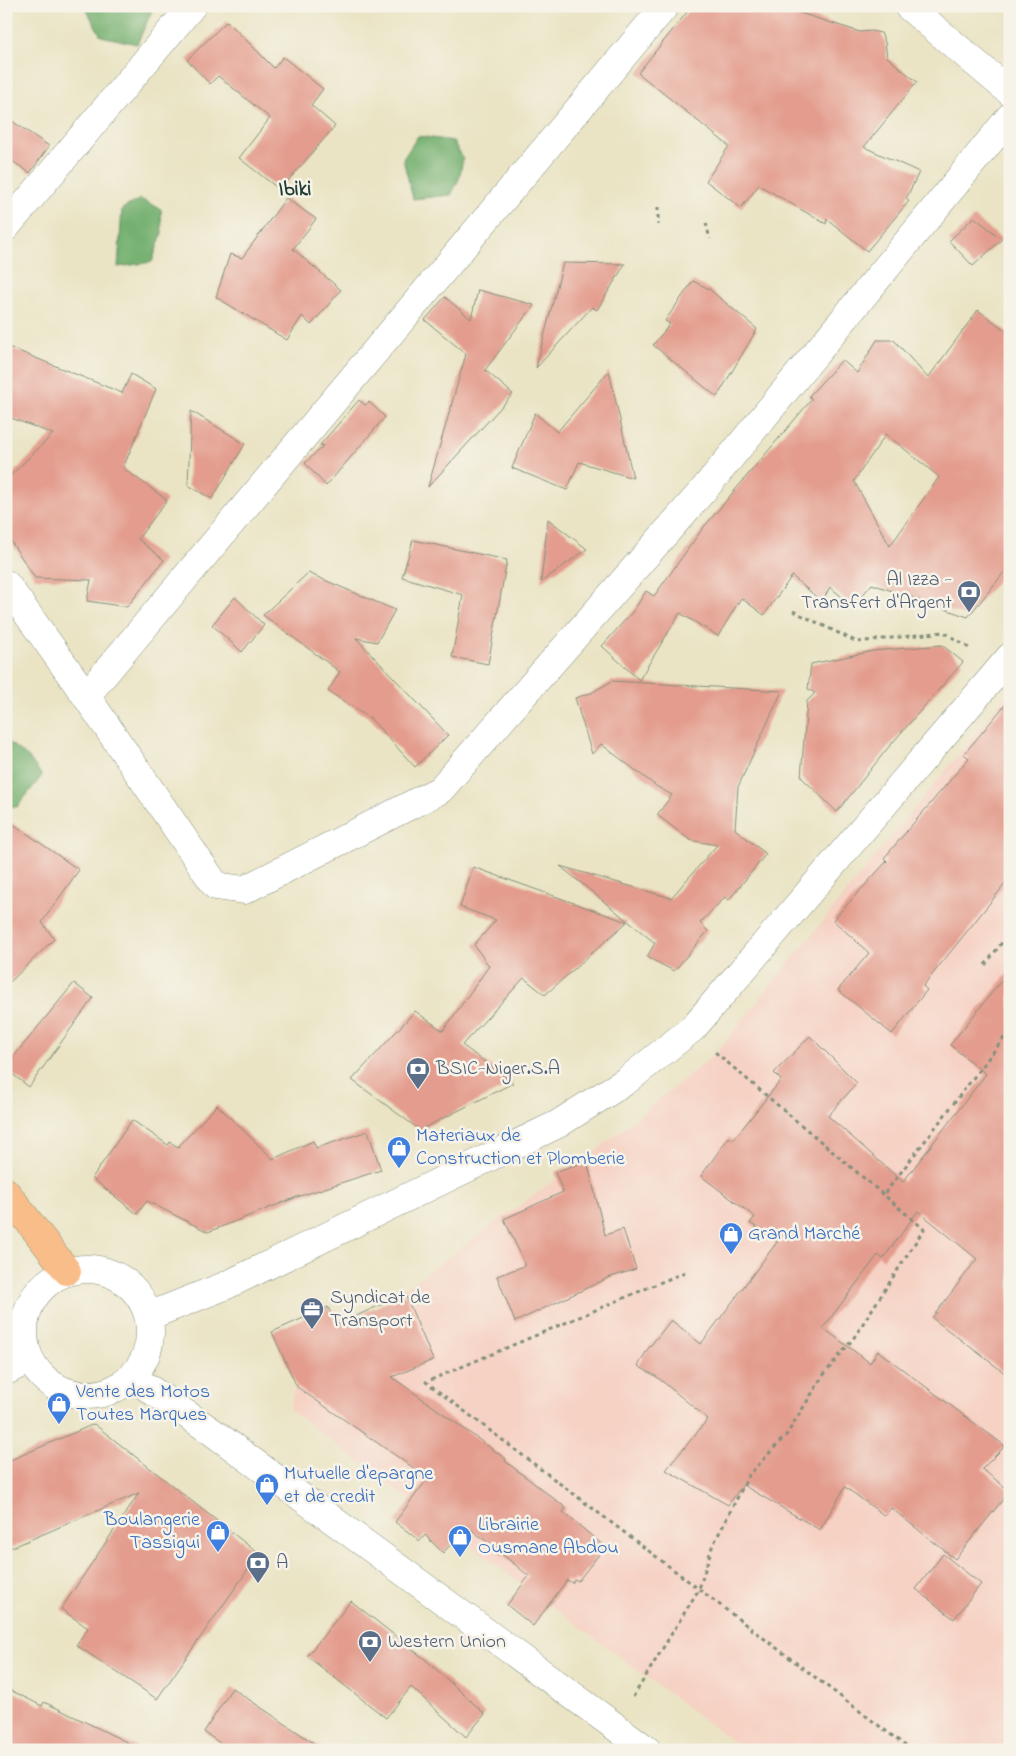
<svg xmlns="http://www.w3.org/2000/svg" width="1016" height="1756" viewBox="0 0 1016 1756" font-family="'Indie Flower',sans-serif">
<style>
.built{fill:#f6d2c4}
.forest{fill:#74b070;stroke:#4a7652}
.building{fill:#e39c8d;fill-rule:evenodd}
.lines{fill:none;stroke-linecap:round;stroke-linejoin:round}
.minor-casing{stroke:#84907c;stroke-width:29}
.major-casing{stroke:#84907c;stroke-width:29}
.path{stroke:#84907c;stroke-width:3;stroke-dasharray:4 4;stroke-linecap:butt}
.minor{stroke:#fff;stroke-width:28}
.major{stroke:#f8bd89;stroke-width:28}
.labels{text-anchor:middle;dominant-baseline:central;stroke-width:5;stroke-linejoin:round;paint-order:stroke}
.service-label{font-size:20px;fill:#4e5e75;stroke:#f7f3e8;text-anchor:start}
.shop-label{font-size:20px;fill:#366cbe;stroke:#f7f3e8;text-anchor:start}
.neighbourhood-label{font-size:21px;font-weight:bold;fill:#1f3d34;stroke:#f7f3e8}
</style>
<rect width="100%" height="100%" fill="#f7f3e8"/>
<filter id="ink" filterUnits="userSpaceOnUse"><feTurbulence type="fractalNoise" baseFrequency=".02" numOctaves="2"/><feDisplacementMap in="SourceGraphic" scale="10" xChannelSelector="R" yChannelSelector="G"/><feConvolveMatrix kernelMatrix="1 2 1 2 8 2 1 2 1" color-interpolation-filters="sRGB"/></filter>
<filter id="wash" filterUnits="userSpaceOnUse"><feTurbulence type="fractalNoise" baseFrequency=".0096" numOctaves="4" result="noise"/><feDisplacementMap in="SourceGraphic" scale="20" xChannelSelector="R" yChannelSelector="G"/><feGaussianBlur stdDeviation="1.12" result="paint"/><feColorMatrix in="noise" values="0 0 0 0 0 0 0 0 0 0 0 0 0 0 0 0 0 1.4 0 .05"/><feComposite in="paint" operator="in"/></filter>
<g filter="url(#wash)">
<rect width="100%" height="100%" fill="#eae4c5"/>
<path class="built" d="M 1010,691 L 1010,1750 L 744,1750 L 289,1409 L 300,1365 L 603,1145 L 716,1053 Z"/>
<path class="forest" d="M 154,6 L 137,44 L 101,36 L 85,7 Z
M 418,136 L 453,141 L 463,159 L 459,179 L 451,195 L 413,199 L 403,159 Z
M 140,199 L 161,209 L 162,233 L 152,262 L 118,267 L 122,209 Z
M 6,740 L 30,759 L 42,776 L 17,807 L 6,806 Z"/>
<g id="blocks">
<path class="building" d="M 692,6 L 778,6 L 860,32 L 871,31 L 881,33 L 885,42 L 887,57 L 917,82 L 864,147 L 919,172 L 906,199 L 909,201 L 867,251 L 827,219 L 826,224 L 759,185 L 741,208 L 706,181 L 729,146 L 638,73 Z
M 227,21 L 274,68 L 283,57 L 323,89 L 311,105 L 335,126 L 280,190 L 239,158 L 270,118 L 218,76 L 210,84 L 187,60 Z
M 6,117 L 49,146 L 30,173 L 6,157 Z
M 286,198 L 316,219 L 293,249 L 341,290 L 311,325 L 302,316 L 287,340 L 216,297 L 230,254 L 242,258 Z
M 974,217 L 1002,239 L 973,266 L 949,241 Z
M 563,263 L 625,264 L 597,310 L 592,307 L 536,368 Z
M 693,281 L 709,289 L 757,329 L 717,397 L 653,345 L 670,324 L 665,321 Z
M 478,290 L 534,305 L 485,370 L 513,394 L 428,487 L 466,354 L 425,320 L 445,297 L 471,319 Z
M 978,310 L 1010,334 L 1010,565 L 968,617 L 872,584 L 853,606 L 830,587 L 822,602 L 792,576 L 764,615 L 741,598 L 718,636 L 680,613 L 639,680 L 602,646 L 634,610 L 646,591 L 654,596 L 703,528 L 812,399 L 809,396 L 842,360 L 857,373 L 877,340 L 894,340 L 928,378 ZM 886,434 L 939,477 L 890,546 L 854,481 Z
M 6,346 L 122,393 L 131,374 L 156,389 L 123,468 L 167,500 L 138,539 L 164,560 L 127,607 L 87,601 L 91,580 L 35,578 L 6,534 L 6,480 L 53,434 L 6,416 Z
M 609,371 L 633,478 L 579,462 L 567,490 L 512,468 L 535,413 L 557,432 Z
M 359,400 L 365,405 L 369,402 L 385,417 L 326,486 L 305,463 L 323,446 L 320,445 Z
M 191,411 L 245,444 L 212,499 L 188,485 Z
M 548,519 L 587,549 L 541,582 Z
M 413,540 L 507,560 L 488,664 L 452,657 L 463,595 L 402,577 Z
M 308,573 L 395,610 L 377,642 L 356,638 L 448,735 L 415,767 L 371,719 L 328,691 L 340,672 L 263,615 Z
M 235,597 L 264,625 L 242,652 L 212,625 Z
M 942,645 L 963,662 L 887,749 L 837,812 L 801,777 L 807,701 L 815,693 L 808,689 L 811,664 L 873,651 Z
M 612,681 L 782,691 L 738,787 L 735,829 L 766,854 L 729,900 L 725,897 L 700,923 L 708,931 L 674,971 L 647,957 L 655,943 L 560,866 L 671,898 L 717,845 L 690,840 L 657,815 L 672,795 L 656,786 L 601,744 L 592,754 L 575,698 L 591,693 Z
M 1010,699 L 1010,878 L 923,986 L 927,990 L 892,1034 L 838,990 L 869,953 L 833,920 L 887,861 L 884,858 L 969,758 L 964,754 Z
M 6,819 L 79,870 L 42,922 L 54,939 L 6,986 Z
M 473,867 L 627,922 L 545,995 L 524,978 L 462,1045 L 513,1083 L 420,1130 L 352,1080 L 415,1011 L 443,1031 L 489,966 L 474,945 L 496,920 L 460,907 Z
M 1010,970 L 1010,1377 L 932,1318 L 977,1259 L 918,1211 L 883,1259 L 878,1255 L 823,1328 L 870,1363 L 878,1351 L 1005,1446 L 982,1469 L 1010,1491 L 955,1559 L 891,1508 L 885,1516 L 845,1487 L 820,1530 L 743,1485 L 728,1505 L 666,1470 L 708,1419 L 657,1377 L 638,1366 L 647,1350 L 671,1320 L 701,1344 L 777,1242 L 750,1223 L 755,1217 L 701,1176 L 729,1137 L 733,1140 L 781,1080 L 774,1073 L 810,1036 L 857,1083 L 828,1116 L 903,1182 L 986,1074 L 950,1045 Z
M 74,983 L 93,998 L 29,1087 L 6,1069 L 6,1066 Z
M 217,1105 L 273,1159 L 313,1141 L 316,1148 L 368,1131 L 381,1170 L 297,1197 L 208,1232 L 147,1201 L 137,1214 L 92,1178 L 132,1120 L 168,1145 L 170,1142 L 178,1147 Z
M 587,1161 L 605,1235 L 623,1229 L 636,1269 L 608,1278 L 515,1322 L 497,1276 L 524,1266 L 524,1262 L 504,1219 L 563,1192 L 555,1172 Z
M 405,1294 L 433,1360 L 392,1377 L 506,1459 L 505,1461 L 566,1508 L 563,1512 L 605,1547 L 578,1581 L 575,1579 L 572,1583 L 567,1580 L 533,1626 L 507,1605 L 529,1576 L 467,1526 L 443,1553 L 425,1535 L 420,1541 L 395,1522 L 428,1478 L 297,1387 L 272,1332 L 328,1307 L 336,1325 Z
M 94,1424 L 259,1554 L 157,1699 L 76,1645 L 88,1628 L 61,1609 L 139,1493 L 6,1550 L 6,1462 Z
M 943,1554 L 981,1584 L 954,1619 L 916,1589 Z
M 351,1601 L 426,1660 L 485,1714 L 466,1737 L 411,1687 L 386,1718 L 307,1656 Z
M 6,1688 L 42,1706 L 44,1702 L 143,1750 L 6,1750 Z
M 232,1688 L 324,1750 L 230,1750 L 204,1732 Z"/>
</g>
</g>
<g filter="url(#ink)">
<use href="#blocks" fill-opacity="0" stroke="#84907c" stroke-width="1"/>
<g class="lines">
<g class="minor-casing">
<path id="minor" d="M 908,6 L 1010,92
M 6,227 L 192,6
M 6,584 L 86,696 L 216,886 L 244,890 L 440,790 L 706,487 L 1010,117
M 86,696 L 665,6
M24 1332a63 63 0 1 1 126 0a63 63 0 1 1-126 0Z
M 149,1316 L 227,1285 L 558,1124 L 626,1081 L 693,1028 L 1010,657
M 6,1371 L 30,1359
M 132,1377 L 211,1431 L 647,1750"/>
</g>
<g class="major-casing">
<path id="major" d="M 6,1192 L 67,1271"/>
</g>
<path class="path" d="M 658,207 L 658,225
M 706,223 L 710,239
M 793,611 L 857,642 L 944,632 L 972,650
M 985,965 L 1010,932
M 885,1193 L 1010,1030
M 685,1272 L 426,1382 L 911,1750
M 633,1697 L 699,1589 L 712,1547 L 749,1475 L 787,1434 L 822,1377 L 853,1339 L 924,1229 L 715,1052"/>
<use href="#minor" class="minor"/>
<use href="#major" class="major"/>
</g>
</g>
<defs>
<g id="bank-pin" transform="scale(1.25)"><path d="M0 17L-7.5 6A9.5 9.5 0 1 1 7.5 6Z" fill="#5c6f8a" stroke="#f7f3e8"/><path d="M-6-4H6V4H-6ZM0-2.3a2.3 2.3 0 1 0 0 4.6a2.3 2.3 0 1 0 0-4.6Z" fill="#fff"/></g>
<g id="shop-pin" transform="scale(1.25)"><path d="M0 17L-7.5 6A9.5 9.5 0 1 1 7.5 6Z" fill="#3f7fe0" stroke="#f7f3e8"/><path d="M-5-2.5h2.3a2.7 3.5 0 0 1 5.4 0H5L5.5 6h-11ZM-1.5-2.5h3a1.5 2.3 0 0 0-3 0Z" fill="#fff"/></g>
<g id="office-pin" transform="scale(1.25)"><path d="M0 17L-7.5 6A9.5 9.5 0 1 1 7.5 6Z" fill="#5c6f8a" stroke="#f7f3e8"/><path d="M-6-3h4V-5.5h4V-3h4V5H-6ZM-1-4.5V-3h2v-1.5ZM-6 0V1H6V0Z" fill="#fff"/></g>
</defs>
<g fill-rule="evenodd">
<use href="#bank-pin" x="969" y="592"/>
<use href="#bank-pin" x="418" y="1069"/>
<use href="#shop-pin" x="399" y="1148"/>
<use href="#shop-pin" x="731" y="1234"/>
<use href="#office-pin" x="312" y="1309"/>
<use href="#shop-pin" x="59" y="1404"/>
<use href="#shop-pin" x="267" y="1485"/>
<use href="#shop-pin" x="218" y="1532"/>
<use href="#shop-pin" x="460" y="1537"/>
<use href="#bank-pin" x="258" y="1563"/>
<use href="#bank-pin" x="370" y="1642"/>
</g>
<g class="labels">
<g class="service-label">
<text x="952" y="580" text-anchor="end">Al Izza -<tspan x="952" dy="23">Transfert d'Argent</tspan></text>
<text x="436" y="1069">BSIC-Niger.S.A</text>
<text x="330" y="1298">Syndicat de<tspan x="330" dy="23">Transport</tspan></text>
<text x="276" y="1563">A</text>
<text x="388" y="1642">Western Union</text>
</g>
<g class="shop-label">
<text x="416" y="1136">Materiaux de<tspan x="416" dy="23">Construction et Plomberie</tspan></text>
<text x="748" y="1234">Grand Marché</text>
<text x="76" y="1392">Vente des Motos<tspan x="76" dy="23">Toutes Marques</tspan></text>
<text x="284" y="1474">Mutuelle d'epargne<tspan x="284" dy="23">et de credit</tspan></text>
<text x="200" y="1520" text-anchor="end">Boulangerie<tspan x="200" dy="23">Tassigui</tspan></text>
<text x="478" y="1525">Librairie<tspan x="478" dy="23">Ousmane Abdou</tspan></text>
</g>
<g class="neighbourhood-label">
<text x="295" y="190">Ibiki</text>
</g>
</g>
<rect width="1016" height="1756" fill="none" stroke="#f7f3e8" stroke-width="25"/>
</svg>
